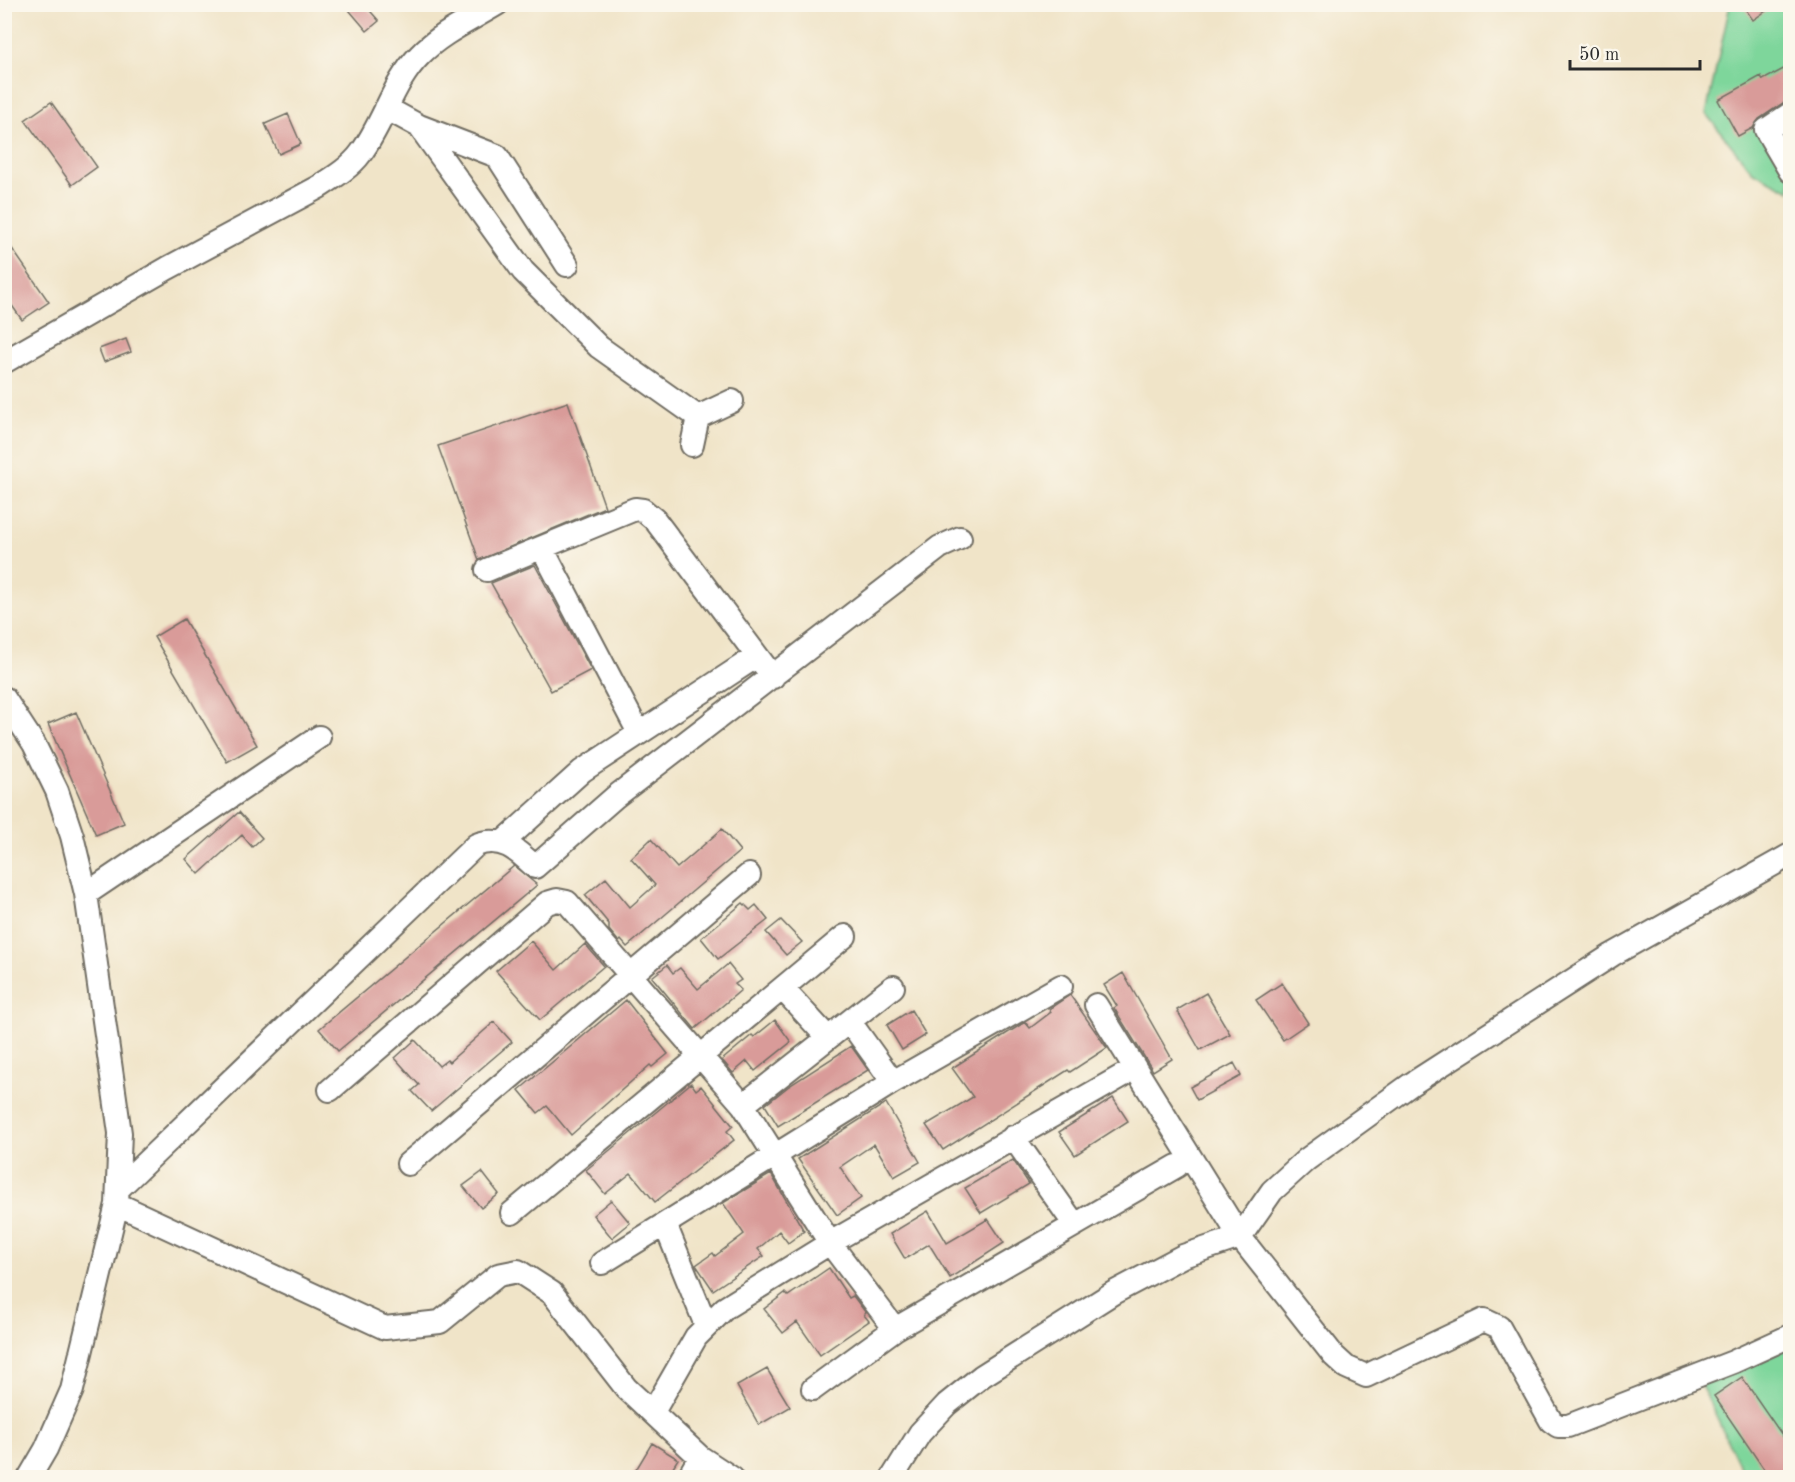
<svg xmlns="http://www.w3.org/2000/svg" width="1795" height="1482" viewBox="0 0 1795 1482" font-family="'Old Standard TT',serif">
<style>
.green{fill:#7ed69b;stroke:#548063;stroke-width:1.5}
.building{fill:#d99b99}
.lines{fill:none;stroke-linecap:round;stroke-linejoin:round}
.minor-casing{stroke:#706c62;stroke-width:26}
.minor{stroke:#fff;stroke-width:22}
</style>
<rect width="100%" height="100%" fill="#fbf7ec"/>
<filter id="ink" filterUnits="userSpaceOnUse"><feTurbulence type="fractalNoise" baseFrequency=".0167" numOctaves="2"/><feDisplacementMap in="SourceGraphic" scale="12" xChannelSelector="R" yChannelSelector="G"/><feConvolveMatrix kernelMatrix="1 2 1 2 8 2 1 2 1" color-interpolation-filters="sRGB"/></filter>
<filter id="wash" filterUnits="userSpaceOnUse"><feTurbulence type="fractalNoise" baseFrequency=".008" numOctaves="4" result="noise"/><feDisplacementMap in="SourceGraphic" scale="24" xChannelSelector="R" yChannelSelector="G"/><feGaussianBlur stdDeviation="1.35" result="paint"/><feColorMatrix in="noise" values="0 0 0 0 0 0 0 0 0 0 0 0 0 0 0 0 0 1.4 0 .05"/><feComposite in="paint" operator="in"/></filter>
<g filter="url(#wash)">
<rect width="100%" height="100%" fill="#f0e4c8"/>
<path class="green" d="M 1730,5 L 1790,5 L 1790,191 L 1752,171 L 1706,114 Z
M 1790,1328 L 1790,1477 L 1745,1477 L 1699,1381 Z"/>
<g id="blocks">
<path class="building" d="M 344,4 L 364,4 L 379,21 L 367,31 Z
M 1742,4 L 1776,4 L 1753,20 Z
M 1791,65 L 1791,101 L 1783,103 L 1759,119 L 1753,128 L 1738,136 L 1718,100 L 1761,76 L 1763,80 Z
M 51,102 L 97,167 L 72,185 L 25,120 Z
M 288,114 L 301,144 L 279,154 L 265,124 Z
M 4,237 L 49,302 L 22,320 L 4,294 Z
M 126,339 L 131,352 L 104,362 L 99,349 Z
M 568,402 L 605,507 L 479,560 L 438,446 Z
M 535,565 L 591,670 L 551,691 L 491,583 Z
M 184,619 L 257,745 L 227,762 L 154,637 Z
M 76,712 L 124,823 L 96,835 L 48,724 Z
M 239,812 L 262,838 L 252,847 L 242,835 L 199,874 L 186,859 Z
M 722,829 L 740,851 L 627,947 L 621,940 L 619,942 L 609,930 L 609,924 L 585,895 L 606,878 L 630,907 L 655,885 L 631,858 L 651,839 L 677,868 Z
M 514,866 L 537,885 L 338,1051 L 319,1029 Z
M 743,903 L 750,910 L 756,905 L 768,920 L 718,959 L 701,938 Z
M 781,920 L 802,942 L 786,955 L 766,932 Z
M 531,941 L 556,970 L 585,944 L 604,966 L 540,1020 L 496,971 Z
M 728,964 L 741,980 L 735,984 L 741,990 L 695,1029 L 652,977 L 667,965 L 673,973 L 680,968 L 698,989 Z
M 1123,973 L 1172,1059 L 1153,1071 L 1114,1008 L 1117,1006 L 1104,985 Z
M 1282,983 L 1308,1023 L 1283,1040 L 1256,1000 Z
M 1206,993 L 1230,1034 L 1200,1050 L 1177,1010 Z
M 1070,995 L 1107,1048 L 1070,1072 L 1068,1070 L 943,1150 L 926,1125 L 973,1097 L 952,1068 L 1025,1022 L 1030,1028 L 1051,1012 L 1049,1009 Z
M 626,1000 L 668,1054 L 652,1067 L 650,1065 L 571,1135 L 547,1106 L 538,1113 L 519,1090 Z
M 911,1010 L 926,1035 L 902,1050 L 887,1025 Z
M 775,1020 L 791,1042 L 755,1071 L 747,1061 L 733,1073 L 722,1060 L 752,1035 L 754,1037 Z
M 494,1022 L 512,1042 L 431,1111 L 412,1091 L 419,1085 L 395,1058 L 415,1040 L 439,1066 L 447,1060 L 449,1062 Z
M 851,1046 L 868,1070 L 778,1126 L 765,1105 L 789,1086 Z
M 1234,1063 L 1241,1076 L 1197,1100 L 1190,1087 Z
M 691,1083 L 696,1090 L 701,1086 L 733,1126 L 727,1131 L 734,1140 L 655,1202 L 631,1173 L 605,1194 L 586,1170 Z
M 1113,1098 L 1128,1121 L 1075,1155 L 1059,1132 Z
M 886,1103 L 920,1162 L 894,1177 L 874,1144 L 840,1167 L 861,1198 L 837,1215 L 798,1159 Z
M 1013,1160 L 1029,1184 L 981,1213 L 965,1188 Z
M 482,1172 L 499,1194 L 481,1208 L 463,1186 Z
M 771,1174 L 804,1231 L 788,1243 L 779,1231 L 758,1249 L 764,1256 L 713,1290 L 696,1265 L 713,1253 L 715,1256 L 744,1234 L 723,1203 Z
M 611,1200 L 630,1223 L 612,1238 L 593,1215 Z
M 928,1211 L 947,1243 L 988,1219 L 1004,1243 L 950,1278 L 929,1244 L 905,1259 L 890,1234 Z
M 829,1268 L 849,1298 L 853,1296 L 866,1313 L 864,1315 L 869,1321 L 820,1355 L 797,1322 L 783,1333 L 764,1309 L 785,1293 L 788,1296 Z
M 767,1369 L 790,1407 L 759,1425 L 737,1386 Z
M 1742,1377 L 1791,1448 L 1791,1478 L 1770,1478 L 1714,1396 Z
M 652,1443 L 678,1459 L 666,1478 L 631,1478 Z"/>
</g>
</g>
<g filter="url(#ink)">
<use href="#blocks" fill-opacity="0" stroke="#706c62" stroke-width="1.5"/>
<g class="lines">
<g class="minor-casing">
<path id="minor" d="M 386,108 L 419,126 L 523,271 L 599,347 L 698,417 L 732,401
M 1790,114 L 1766,130 L 1790,171
M 419,126 L 497,156 L 567,265
M 4,362 L 168,268 L 319,187 C 333,178 351,167 361,153 C 384,122 393,82 420,55 C 441,33 471,20 497,4
M 692,445 L 698,417
M 542,548 L 639,733
M 487,570 L 635,509 L 643,510 L 655,520 L 773,677
M 4,698 L 34,744 L 57,791 L 72,836 L 86,894 L 120,1133 L 117,1204 L 72,1390 L 46,1449 L 29,1478
M 502,843 L 582,771 L 757,656
M 86,894 L 319,737
M 783,989 L 828,1038
M 1096,1005 L 1240,1237 L 1334,1356 L 1346,1367 L 1366,1376 L 1484,1320 L 1499,1327 L 1551,1421 L 1558,1426 L 1568,1426 L 1733,1362 L 1790,1336
M 850,1022 L 893,1082
M 330,1090 L 547,903 L 557,900 L 567,902 L 743,1105 L 830,1243 L 895,1329 L 1177,1166
M 743,1105 L 893,987
M 1013,1137 L 1075,1225
M 408,1164 L 749,875
M 119,1188 L 476,845 C 501,835 517,850 535,867 L 615,797 L 940,547 L 960,538
M 117,1204 L 385,1328 L 440,1322 L 498,1275 L 518,1271 L 552,1293 L 626,1388 L 700,1457 L 732,1478
M 512,1213 L 845,936
M 665,1224 L 706,1325
M 602,1263 L 893,1082 L 1061,986
M 813,1389 L 895,1329
M 653,1412 L 696,1337 L 725,1308 L 830,1243 L 1122,1076
M 688,1478 L 700,1457
M 892,1478 L 920,1433 L 947,1404 L 982,1376 L 1113,1293 L 1183,1256 L 1240,1237 L 1272,1191 L 1306,1160 L 1410,1085 L 1612,955 L 1790,855"/>
</g>
<use href="#minor" class="minor"/>
</g>
</g>
<rect width="1795" height="1482" fill="none" stroke="#fbf7ec" stroke-width="24"/>
<path d="M1570 60v9h130v-9" fill="none" stroke="#2b2b2b" stroke-width="3"/>
<text x="1579" y="60" font-size="18" fill="#2b2b2b" stroke="#fbf7ec" stroke-width="4.5" paint-order="stroke">50 m</text>
</svg>
